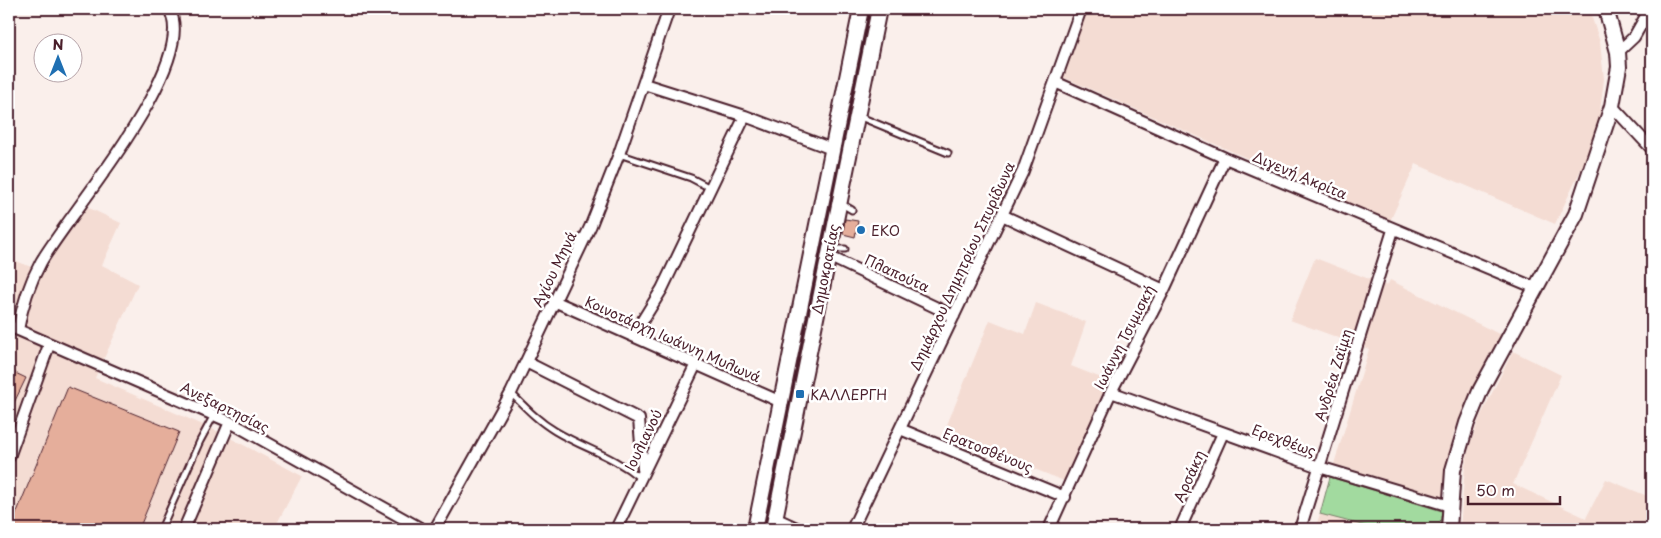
<svg xmlns="http://www.w3.org/2000/svg" width="1661" height="538" viewBox="0 0 1661 538" font-family="'Playpen Sans',sans-serif">
<style>
.built{fill:#f4dcd3}
.green{fill:#a2da9f;stroke:#767c65}
.building{fill:#e5ae9b;stroke:#4a1f2b}
.lines{fill:none;stroke-linecap:round;stroke-linejoin:round}
.lane-casing{stroke:#4a1f2b;stroke-width:9}
.street-casing{stroke:#4a1f2b;stroke-width:14}
.secondary-casing{stroke:#4a1f2b;stroke-width:18}
.lane{stroke:#fff;stroke-width:5}
.street{stroke:#fff;stroke-width:10}
.secondary{stroke:#fff;stroke-width:14}
.poi-dot{fill:#1f6fb2;stroke:#fff;stroke-width:2}
.labels{text-anchor:middle;dominant-baseline:central;stroke-width:5;stroke-linejoin:round;paint-order:stroke}
.street-label{font-size:14px;fill:#4a1f2b;stroke:#fff}
.poi-label{font-size:14px;fill:#4a1f2b;stroke:#fff;text-anchor:start}
</style>
<rect width="100%" height="100%" fill="#faefeb"/>
<filter id="ink" filterUnits="userSpaceOnUse"><feTurbulence type="fractalNoise" baseFrequency=".02" numOctaves="2"/><feDisplacementMap in="SourceGraphic" scale="10" xChannelSelector="R" yChannelSelector="G"/><feConvolveMatrix kernelMatrix="1 2 1 2 8 2 1 2 1" color-interpolation-filters="sRGB"/></filter>
<g filter="url(#ink)">
<path class="built" d="M 1088,9 L 1589,9 L 1600,42 L 1604,79 L 1597,136 L 1555,224 L 1416,164 L 1390,221 L 1063,77 Z
M 87,207 L 121,223 L 102,265 L 138,284 L 95,378 L 217,431 L 302,476 L 274,529 L 9,529 L 9,258 L 43,272 L 65,236 Z
M 1315,258 L 1387,286 L 1390,280 L 1503,336 L 1464,409 L 1453,435 L 1443,497 L 1334,464 L 1369,349 L 1290,320 Z
M 1036,303 L 1086,322 L 1071,366 L 1109,381 L 1064,481 L 944,432 L 990,320 L 1025,334 Z
M 1513,351 L 1561,375 L 1513,484 L 1586,518 L 1606,479 L 1652,498 L 1652,529 L 1460,529 L 1465,466 L 1470,444 L 1480,417 Z
M 1320,514 L 1377,529 L 1315,529 Z"/>
<path class="green" d="M 1330,477 L 1442,511 L 1439,529 L 1377,529 L 1320,514 Z"/>
<path class="building" d="M 845,219 L 858,221 L 855,237 L 843,234 Z
M 9,370 L 26,378 L 9,413 Z
M 68,387 L 179,432 L 139,529 L 10,529 Z"/>
<g class="lines">
<g class="lane-casing">
<path id="lane" d="M 858,116 L 948,153
M 619,154 L 691,178 L 710,188
M 840,203 L 852,210
M 833,249 L 845,249
M 511,393 C 525,407 538,421 555,431 C 585,449 612,455 640,478
M 161,529 L 200,441 L 214,415"/>
</g>
<g class="street-casing">
<path id="street" d="M 1618,52 L 1634,37 L 1650,9
M 1055,82 L 1225,158 L 1536,288
M 644,84 L 745,116 L 832,149
M 1612,106 L 1652,149
M 1002,215 L 1164,290
M 828,256 L 954,316
M 554,301 L 781,402
M 9,326 L 230,422 L 422,529
M 18,330 C 22,306 29,284 41,262 C 69,213 201,63 169,9
M 633,336 L 662,289 L 745,116
M 526,362 L 639,419 L 643,469
M 1111,392 L 1319,467 L 1450,506
M 900,429 L 1065,497
M 9,457 L 49,345
M 775,518 L 799,529
M 184,529 L 230,422
M 435,529 L 511,393 L 591,225 L 619,154 L 669,9
M 616,529 L 696,364
M 852,529 L 1023,171 L 1081,9
M 1049,529 L 1111,392 L 1164,290 L 1225,158
M 1180,529 L 1223,433
M 1300,529 L 1393,230"/>
</g>
<g class="secondary-casing">
<path id="secondary" d="M 755,529 L 861,9
M 773,529 L 879,9
M 1449,529 L 1453,470 L 1467,423 L 1481,389 L 1576,214 L 1612,106 L 1619,67 L 1618,52 L 1606,9"/>
</g>
<use href="#lane" class="lane"/>
<use href="#street" class="street"/>
<use href="#secondary" class="secondary"/>
</g>
</g>
<g class="poi-dot">
<circle cx="861" cy="230" r="5"/>
<rect x="795" y="389" width="10" height="10" rx="2.5"/>
</g>
<g class="labels">
<g class="street-label">
<text transform="translate(1300 175) rotate(23)">Διγενή Ακρίτα</text>
<text transform="translate(962 266) rotate(-65)">Δημάρχου Δημητρίου Σπυρίδωνα</text>
<text transform="translate(554 269) rotate(-64)">Αγίου Μηνά</text>
<text transform="translate(825 269) rotate(-79)">Δημοκρατίας</text>
<text transform="translate(897 273) rotate(25)">Πλαπούτα</text>
<text transform="translate(1124 337) rotate(-63)">Ιωάννη Τσιμισκή</text>
<text transform="translate(673 339) rotate(24)">Κοινοτάρχη Ιωάννη Μυλωνά</text>
<text transform="translate(1333 375) rotate(-73)">Ανδρέα Ζαϊμη</text>
<text transform="translate(225 407) rotate(26)">Ανεξαρτησίας</text>
<text transform="translate(643 440) rotate(-64)">Ιουλιανού</text>
<text transform="translate(1284 440) rotate(20)">Ερεχθέως</text>
<text transform="translate(988 450) rotate(22)">Ερατοσθένους</text>
<text transform="translate(1189 476) rotate(-66)">Αρσάκη</text>
</g>
<g class="poi-label">
<text x="871" y="230">EKO</text>
<text x="810" y="394">ΚΑΛΛΕΡΓΗ</text>
</g>
</g>
<rect width="1661" height="538" fill="none" stroke="#fff" stroke-width="30"/>
<rect x="15" y="15" width="1631" height="508" fill="none" stroke="#4a1f2b" stroke-width="2" filter="url(#ink)"/>
<g transform="translate(58 58)"><circle r="24" fill="#ffffff" stroke="#b7a5aa"/>
<path d="M0-4L9 19L0 12L-9 19Z" fill="#1f6fb2"/>
<text y="-8" font-size="14" font-weight="bold" text-anchor="middle" fill="#4a1f2b">N</text>
</g>
<path d="M1468 496v8h92v-8" fill="none" stroke="#4a1f2b" stroke-width="2.5"/>
<text x="1476" y="496" font-size="15" fill="#4a1f2b" stroke="#ffffff" stroke-width="4" paint-order="stroke">50 m</text>
</svg>
